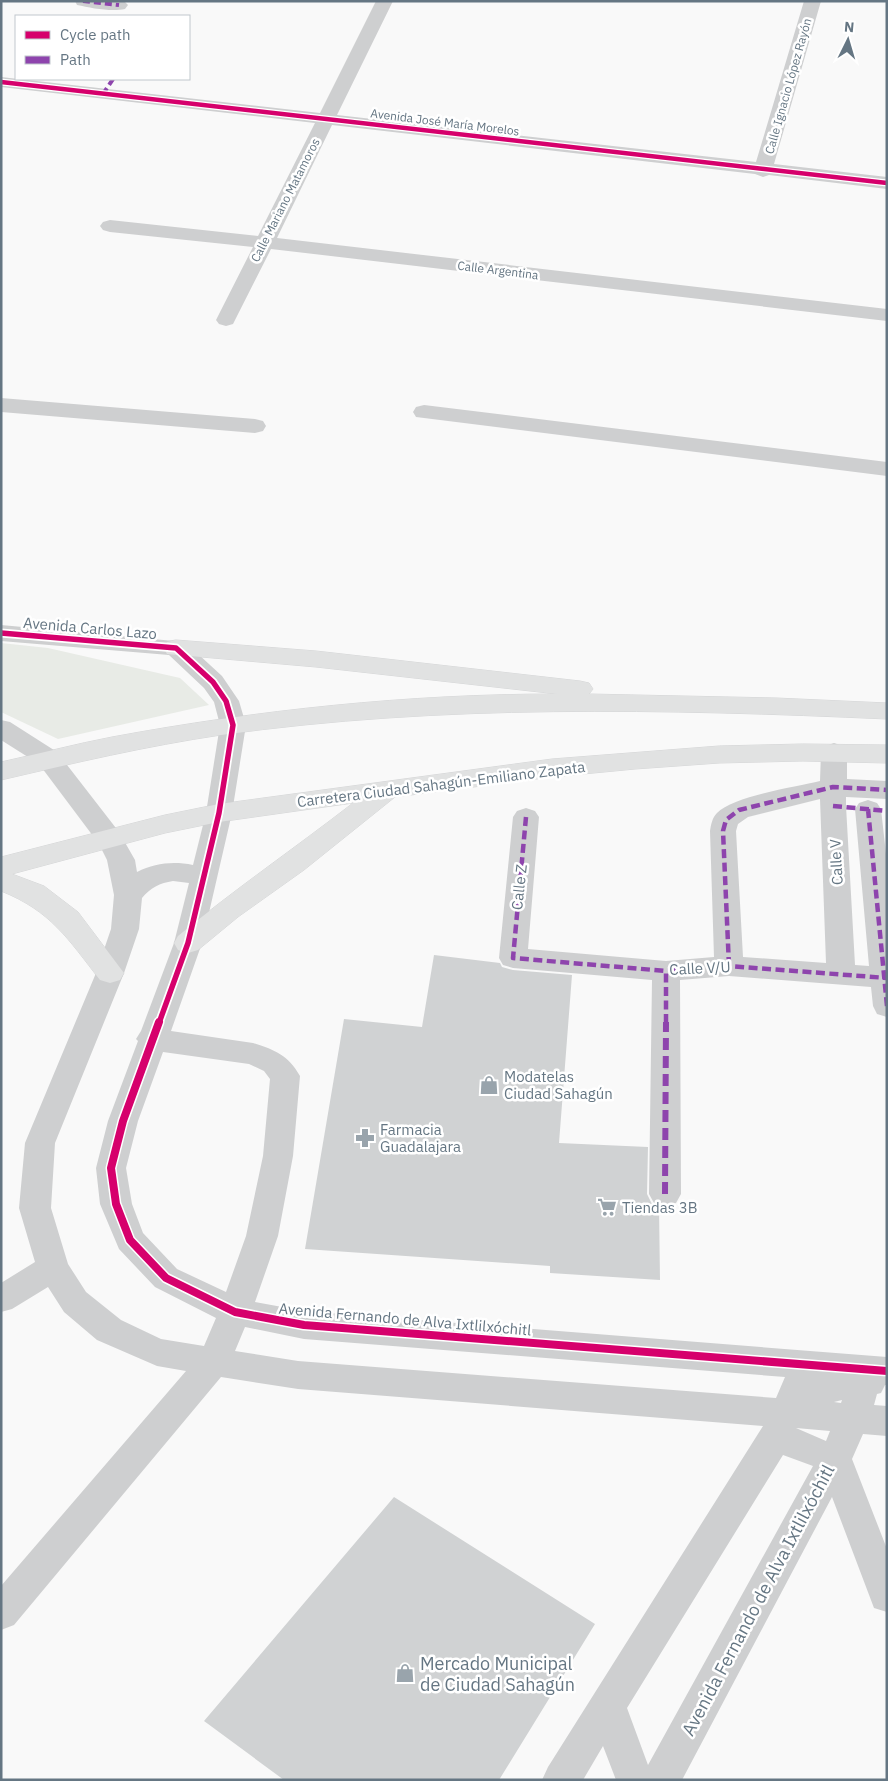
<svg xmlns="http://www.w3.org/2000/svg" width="888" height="1781" viewBox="0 0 888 1781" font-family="'IBM Plex Sans',sans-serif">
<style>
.green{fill:#e8ebe6}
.building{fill:#d0d2d3}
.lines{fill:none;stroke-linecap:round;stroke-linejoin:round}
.major-casing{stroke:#d5d6d7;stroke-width:1}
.minor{fill:#cecfd0;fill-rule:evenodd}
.major{fill:#e1e2e2;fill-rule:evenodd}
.quiet-far2{stroke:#8e44ad;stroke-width:4;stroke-dasharray:7 4;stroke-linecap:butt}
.quiet-far1{stroke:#8e44ad;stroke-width:4.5;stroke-dasharray:9 4.5;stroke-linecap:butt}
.quiet{stroke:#8e44ad;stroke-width:6;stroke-dasharray:12 6;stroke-linecap:butt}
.cycleway-far2-casing{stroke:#fff;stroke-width:7}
.cycleway-far1-casing{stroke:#fff;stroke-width:9}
.cycleway-casing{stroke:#fff;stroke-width:11}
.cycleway-far2{stroke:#d6006c;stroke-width:4.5}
.cycleway-far1{stroke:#d6006c;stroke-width:5.5}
.cycleway{stroke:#d6006c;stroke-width:8}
.labels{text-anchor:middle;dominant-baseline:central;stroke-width:5;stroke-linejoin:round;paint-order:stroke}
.far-street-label{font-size:12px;fill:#657683;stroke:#fff}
.street-label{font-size:15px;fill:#657683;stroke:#fff}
.poi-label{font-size:15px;fill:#657683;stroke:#fff;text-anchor:start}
.near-street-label{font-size:18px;fill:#657683;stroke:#fff}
.near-poi-label{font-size:18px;fill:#657683;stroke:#fff;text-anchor:start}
</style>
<rect width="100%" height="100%" fill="#f9f9f9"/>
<path class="green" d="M 1,643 L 48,648 L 180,678 L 209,705 L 58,739 L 1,712 Z"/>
<path class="building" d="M 434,955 L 500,963 L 502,967 L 513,970 L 572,975 L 559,1143 L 648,1147 L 647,1194 L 652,1204 L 659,1206 L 660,1280 L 550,1273 L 550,1266 L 305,1249 L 344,1019 L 422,1027 Z
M 394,1497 L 595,1624 L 499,1780 L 284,1780 L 204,1721 Z"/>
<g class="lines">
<g class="major-casing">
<path id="major" d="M 176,640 L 316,651 L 580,681 L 589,683 L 593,689 L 589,694 L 776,698 L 887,703 L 887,719 C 664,709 442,704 221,735 C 147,746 74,763 1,780 L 1,762 C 38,754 75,744 112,737 C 258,710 408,694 557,694 L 316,667 L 167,654 L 164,648 L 167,642 Z
M 803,744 L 887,745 L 887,763 L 803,761 L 719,763 L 635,769 L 552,777 L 395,797 L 304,870 L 238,917 L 198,950 L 188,953 L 178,950 L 174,943 L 178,936 C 235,889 295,848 353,803 L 219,822 L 165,833 L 12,874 L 44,886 L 78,912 L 124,973 L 120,980 L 110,983 L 100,980 C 68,939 51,911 1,891 L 1,857 L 165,815 L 219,804 L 552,759 L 719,746 Z"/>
</g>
<path class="minor" d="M 75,1 L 124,1 L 128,5 L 125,9 C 111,12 91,8 77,5 Z
M 376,1 L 393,1 L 337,115 L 756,162 L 804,1 L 821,1 L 774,164 L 887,177 L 887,189 L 769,175 L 763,177 L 755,174 L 332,125 L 277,238 L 887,309 L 887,321 L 271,249 L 233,324 L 226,326 L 219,324 L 216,320 L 253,247 L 110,232 L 103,230 L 100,226 L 103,222 L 110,220 L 258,236 L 315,123 L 1,87 L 1,77 L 320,113 Z
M 1,398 L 255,419 L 263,421 L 266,426 L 263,431 L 255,433 L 1,412 Z
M 424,405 L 887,462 L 887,476 L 416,417 L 413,412 L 416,407 Z
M 1,625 L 185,642 L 222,676 L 239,701 L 246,725 L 232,813 L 202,943 L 171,1031 L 253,1043 C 275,1050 288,1055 300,1076 L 293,1156 L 278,1236 L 255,1302 L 304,1311 L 887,1357 L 887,1385 L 885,1385 L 881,1393 L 877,1394 L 874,1405 L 887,1406 L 887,1436 L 863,1434 L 852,1459 L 887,1549 L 887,1612 L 874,1608 L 832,1497 L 682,1780 L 616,1780 L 603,1746 L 583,1780 L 542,1780 L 548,1767 L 763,1426 L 298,1389 L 221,1377 L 14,1625 L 1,1630 L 1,1586 L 186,1371 L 157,1366 L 97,1340 L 64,1312 L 48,1287 L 12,1309 L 1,1312 L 1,1283 L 35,1262 L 19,1208 L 25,1143 L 96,973 L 111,929 L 114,895 L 107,860 L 99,844 L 39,764 L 1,740 L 1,720 L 10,722 L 57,752 L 119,832 L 135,860 L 137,872 C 155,863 173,861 193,865 L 206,813 L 220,725 L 214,702 L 204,688 L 169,655 L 1,641 ZM 173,881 L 189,883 L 174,943 L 141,1031 L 136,1039 L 138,1041 L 108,1121 L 96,1168 L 100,1204 L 119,1249 L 155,1287 L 216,1318 L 204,1346 L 161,1339 L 121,1320 L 86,1292 L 68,1264 L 51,1208 L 55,1143 L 124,973 L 139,929 L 142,898 C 150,888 160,883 173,881 ZM 163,1052 L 249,1064 L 264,1071 L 270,1079 L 263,1156 L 246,1236 L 226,1292 L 177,1269 L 143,1233 L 132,1204 L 126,1168 L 138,1121 ZM 245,1327 L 304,1339 L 785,1377 L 776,1398 L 298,1361 L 235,1351 ZM 842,1400 L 841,1403 L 834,1402 ZM 796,1428 L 830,1431 L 826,1441 ZM 783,1455 L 813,1466 L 648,1765 L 627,1708 Z
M 834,743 L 843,746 L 847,752 L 847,779 L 887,781 L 887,799 L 846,797 L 846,806 L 855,965 L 869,966 L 855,809 L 859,803 L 868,800 L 877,803 L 881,809 L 887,863 L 887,1017 L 877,1014 L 873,1006 L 871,987 L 729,976 L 680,980 L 681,1194 L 676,1203 L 665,1206 L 654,1203 L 649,1194 L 652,980 L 513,968 L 503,965 L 499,958 L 513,817 L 517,811 L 526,808 L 535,811 L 539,817 L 528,949 L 666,961 L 714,957 L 710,831 C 711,825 712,818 717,813 C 733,796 796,787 820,781 L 821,752 L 825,746 ZM 820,799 L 826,963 L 743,957 L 736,831 L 738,824 L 748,817 Z"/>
<use href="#major" class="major"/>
<path class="quiet-far2" d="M 83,1 L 119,5
M 103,94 L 113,79"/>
<path class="quiet-far1" d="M 833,806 L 887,811
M 868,809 L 887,1006
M 526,817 L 513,958 L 666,971 L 729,966 L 887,978
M 729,966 L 723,831 L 726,820 L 739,810 L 833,787 L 887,790
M 666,1023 L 666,971"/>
<path class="quiet" d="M 665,1194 L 666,1022"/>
<g class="cycleway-far2-casing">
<path id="cycleway-far2" d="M 1,82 L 887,183"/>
</g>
<g class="cycleway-far1-casing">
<path id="cycleway-far1" d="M 1,633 L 176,648 L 213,682 L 226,701 L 233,725 L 219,813 L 188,943 L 159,1023"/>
</g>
<g class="cycleway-casing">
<path id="cycleway" d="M 159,1022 L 123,1121 L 111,1168 L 116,1204 L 130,1240 L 166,1278 L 235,1312 L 304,1325 L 887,1371"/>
</g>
<use href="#cycleway-far2" class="cycleway-far2"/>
<use href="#cycleway-far1" class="cycleway-far1"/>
<use href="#cycleway" class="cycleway"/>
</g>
<defs>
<g id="shop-bare" transform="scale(1.5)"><path d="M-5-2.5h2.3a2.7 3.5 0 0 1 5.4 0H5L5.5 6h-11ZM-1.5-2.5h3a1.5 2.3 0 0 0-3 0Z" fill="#99a4ac" stroke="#fff" stroke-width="2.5" paint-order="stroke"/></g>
<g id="pharmacy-bare" transform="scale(1.5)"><path d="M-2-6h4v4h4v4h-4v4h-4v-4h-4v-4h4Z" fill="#99a4ac" stroke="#fff" stroke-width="2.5" paint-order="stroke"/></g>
<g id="supermarket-bare" transform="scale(1.5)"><path d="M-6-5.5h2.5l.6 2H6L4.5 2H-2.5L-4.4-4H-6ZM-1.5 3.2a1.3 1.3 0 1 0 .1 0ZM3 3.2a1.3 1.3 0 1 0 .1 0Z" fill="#99a4ac" stroke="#fff" stroke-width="2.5" paint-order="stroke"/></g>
</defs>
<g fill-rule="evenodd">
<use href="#shop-bare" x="489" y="1085"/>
<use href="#pharmacy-bare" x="365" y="1138"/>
<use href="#supermarket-bare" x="607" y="1207"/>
<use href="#shop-bare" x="405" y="1673"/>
</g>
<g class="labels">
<g class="far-street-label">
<text transform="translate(788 86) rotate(-74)">Calle Ignacio López Rayón</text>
<text transform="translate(445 122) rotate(7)">Avenida José María Morelos</text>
<text transform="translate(285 200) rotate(-63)">Calle Mariano Matamoros</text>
<text transform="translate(498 270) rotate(7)">Calle Argentina</text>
</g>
<g class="street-label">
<text transform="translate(90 628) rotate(5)">Avenida Carlos Lazo</text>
<text transform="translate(441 784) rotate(-7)">Carretera Ciudad Sahagún-Emiliano Zapata</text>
<text transform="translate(836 862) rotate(-93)">Calle V</text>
<text transform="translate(519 887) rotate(-84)">Calle Z</text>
<text transform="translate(700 968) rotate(-3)">Calle V/U</text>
<text transform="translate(405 1319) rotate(5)">Avenida Fernando de Alva Ixtlilxóchitl</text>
</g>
<g class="poi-label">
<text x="504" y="1076">Modatelas<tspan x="504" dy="17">Ciudad Sahagún</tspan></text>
<text x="380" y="1129">Farmacia<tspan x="380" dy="17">Guadalajara</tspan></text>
<text x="622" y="1207">Tiendas 3B</text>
</g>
<g class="near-street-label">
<text transform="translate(758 1600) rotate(-62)">Avenida Fernando de Alva Ixtlilxóchitl</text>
</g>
<g class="near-poi-label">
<text x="420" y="1663">Mercado Municipal<tspan x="420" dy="21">de Ciudad Sahagún</tspan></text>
</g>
</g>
<rect width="888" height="1781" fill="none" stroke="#657683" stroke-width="5"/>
<rect x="15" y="15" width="175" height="65" fill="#ffffff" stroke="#c1c8cd"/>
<rect x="25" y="31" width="25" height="8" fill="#d6006c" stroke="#c1c8cd"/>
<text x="60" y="40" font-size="15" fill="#657683">Cycle path</text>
<rect x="25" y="56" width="25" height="8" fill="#8e44ad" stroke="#c1c8cd"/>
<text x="60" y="65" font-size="15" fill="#657683">Path</text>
<g transform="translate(848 40) rotate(5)" stroke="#ffffff" stroke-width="4" paint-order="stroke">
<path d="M0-4L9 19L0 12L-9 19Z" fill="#657683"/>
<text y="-8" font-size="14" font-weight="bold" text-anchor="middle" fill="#657683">N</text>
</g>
</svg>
